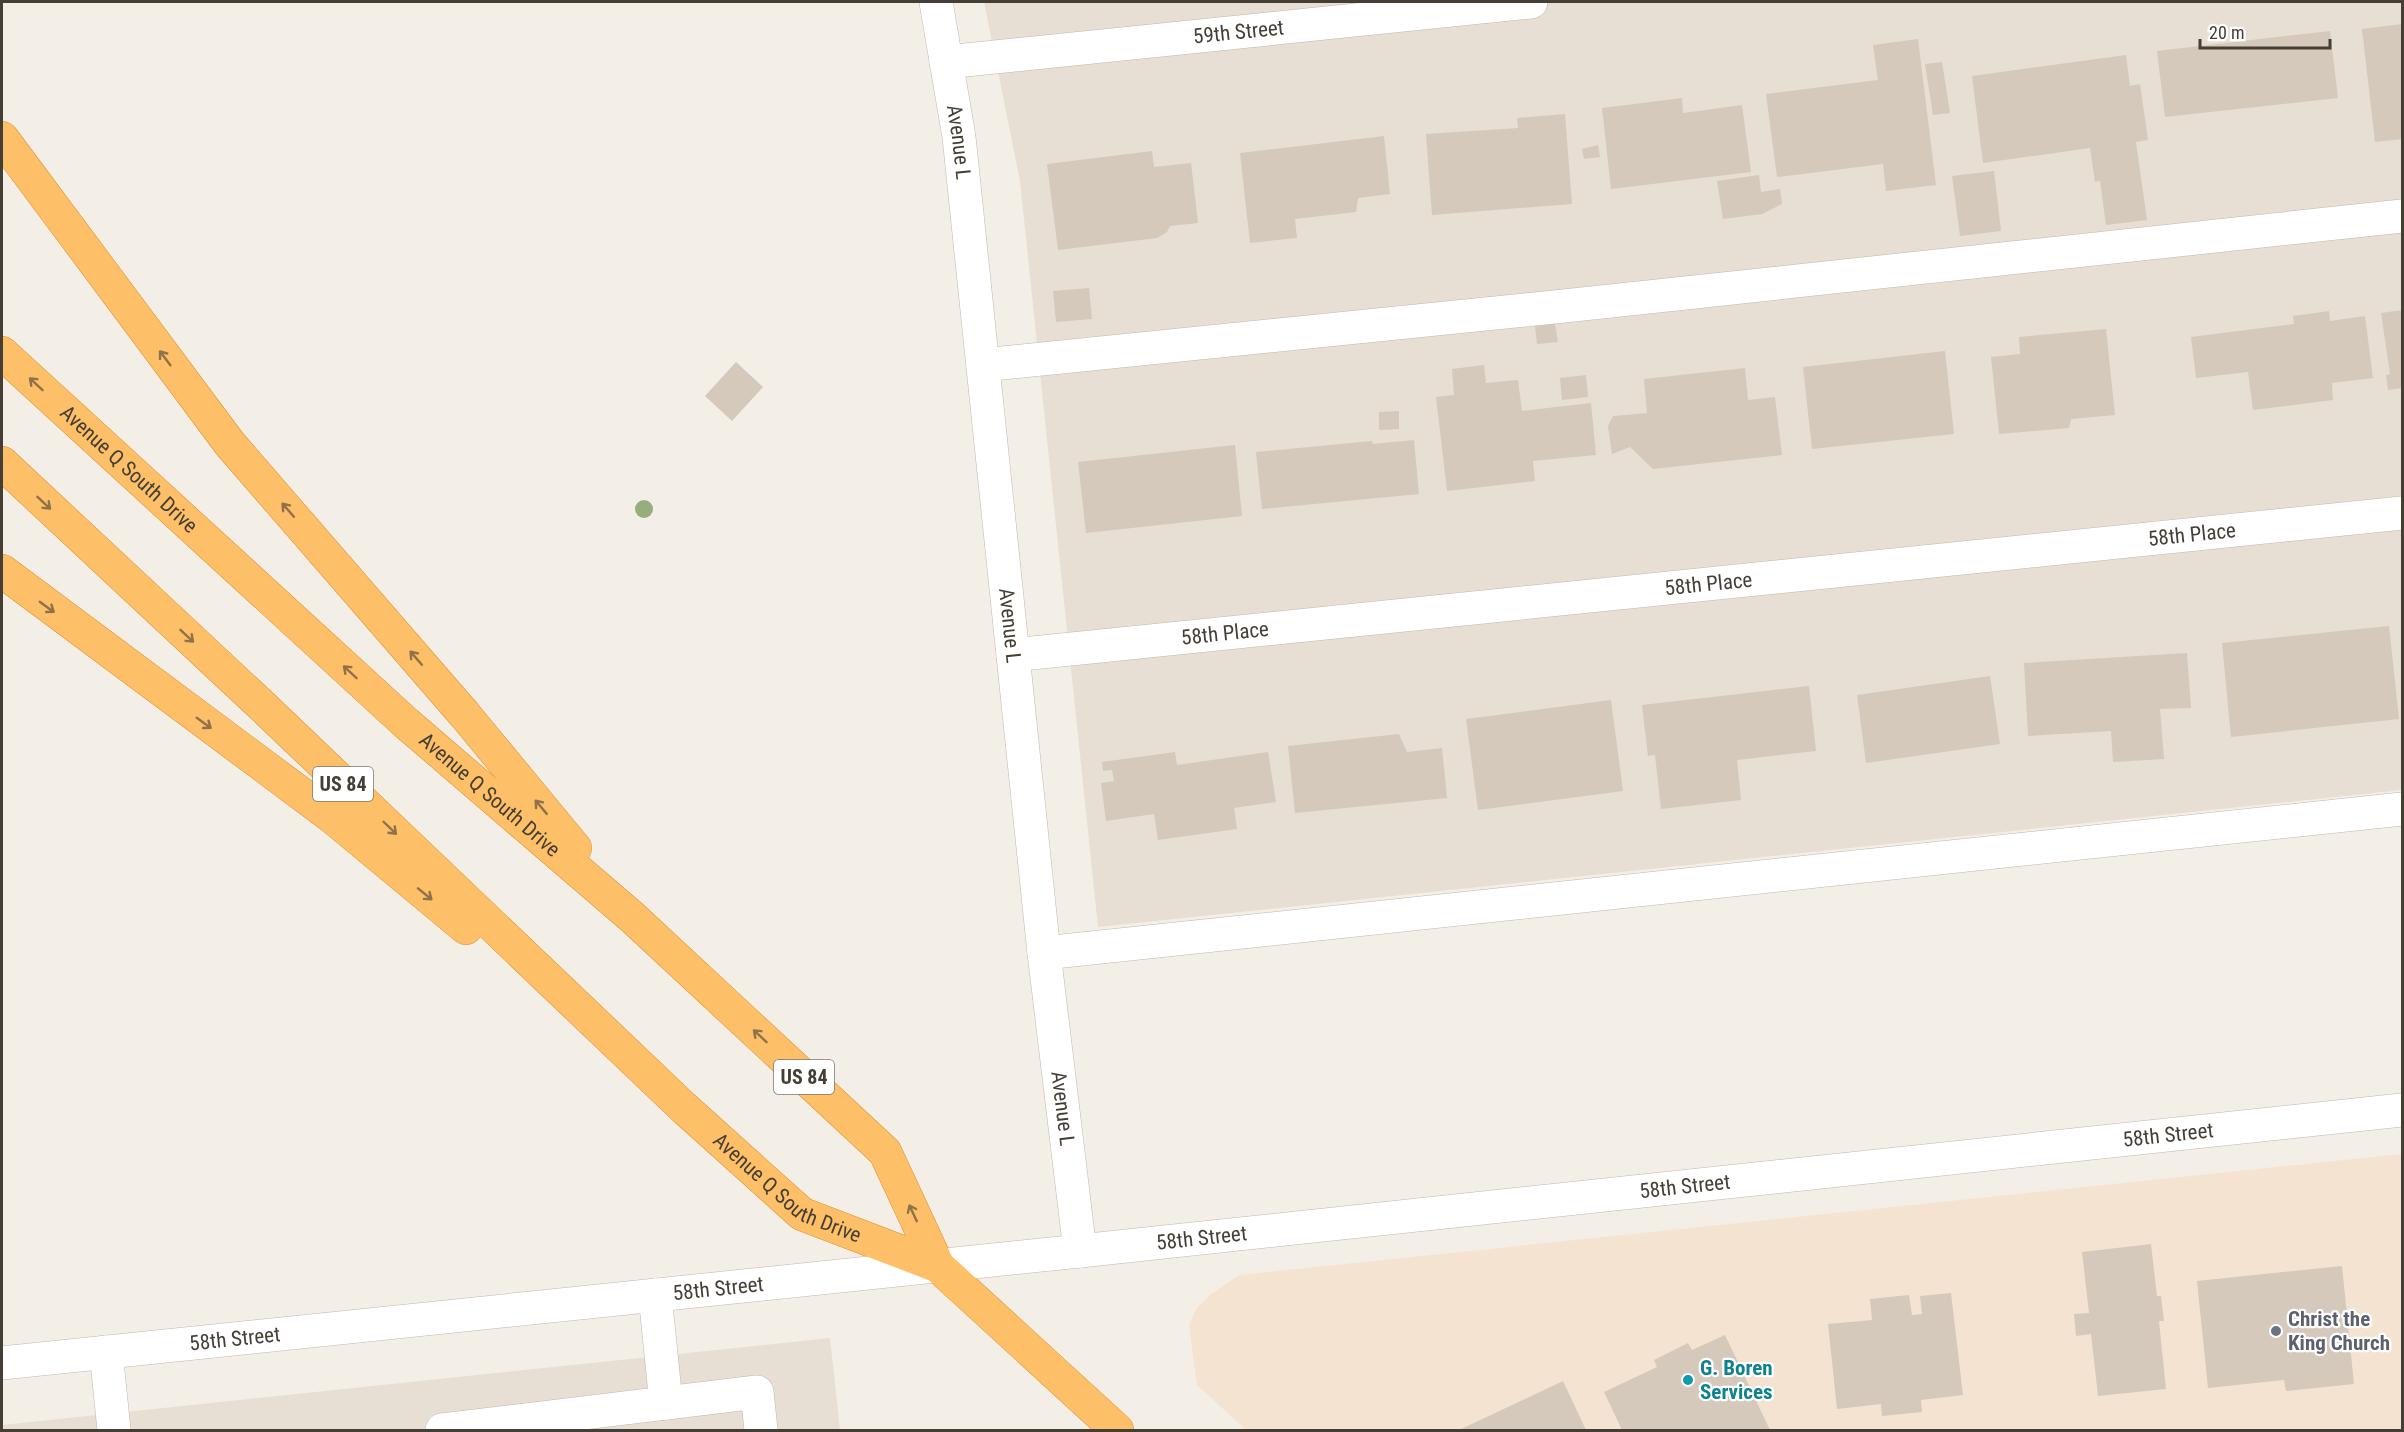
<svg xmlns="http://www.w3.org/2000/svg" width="2404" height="1432" viewBox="0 0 2404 1432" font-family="'Roboto Condensed',sans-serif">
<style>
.residential{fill:#e7dfd4}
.commercial{fill:#f5e3d1}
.building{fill:#d4c9bb}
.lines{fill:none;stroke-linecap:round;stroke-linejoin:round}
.minor-casing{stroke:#c1b8ab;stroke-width:34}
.highway-casing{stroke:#dc9236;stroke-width:34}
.minor{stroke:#fff;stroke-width:33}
.highway{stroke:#fdbf67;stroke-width:33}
.tree{fill:#97ad7e}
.oneway{stroke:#8f7249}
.worship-dot{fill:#6b7280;stroke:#fff;stroke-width:2}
.culture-dot{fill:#0f9aa8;stroke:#fff;stroke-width:2}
.labels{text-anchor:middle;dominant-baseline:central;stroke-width:4.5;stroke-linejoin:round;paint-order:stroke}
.shield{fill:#fff;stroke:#7d7872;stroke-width:1.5}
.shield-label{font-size:20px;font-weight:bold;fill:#453e35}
.street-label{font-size:21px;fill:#453e35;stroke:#fff}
.worship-label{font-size:21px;font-weight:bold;fill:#5b616d;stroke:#fff;text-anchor:start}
.culture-label{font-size:21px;font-weight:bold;fill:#0d838f;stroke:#fff;text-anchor:start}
</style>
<rect width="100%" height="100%" fill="#f3eee6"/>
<path class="residential" d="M 984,2 L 2402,2 L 2402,790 L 1098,927 L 1020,181 Z
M 830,1338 L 840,1430 L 2,1430 L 2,1425 Z"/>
<path class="commercial" d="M 2402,1154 L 2402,1430 L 1246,1430 L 1197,1385 L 1189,1325 L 1197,1308 L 1210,1295 L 1239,1275 Z"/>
<path class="building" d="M 2402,24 L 2402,139 L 2375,142 L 2362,29 Z
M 2330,31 L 2338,98 L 2165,117 L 2157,51 Z
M 1918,39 L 1936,185 L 1886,191 L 1883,164 L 1777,177 L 1766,94 L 1878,80 L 1873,45 Z
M 2126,55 L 2130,86 L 2140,84 L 2148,140 L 2136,142 L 2147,220 L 2106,225 L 2100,181 L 2095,182 L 2090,148 L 1983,163 L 1972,76 Z
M 1942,62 L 1950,113 L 1933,115 L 1925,64 Z
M 1682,98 L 1683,113 L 1742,105 L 1751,172 L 1611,189 L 1602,108 Z
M 1565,114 L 1572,204 L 1432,215 L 1426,134 L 1518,128 L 1517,118 Z
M 1384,136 L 1390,194 L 1358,198 L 1356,212 L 1295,219 L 1297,238 L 1250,243 L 1240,153 Z
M 1598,145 L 1600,157 L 1584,159 L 1582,149 Z
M 1152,151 L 1154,167 L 1191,163 L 1198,223 L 1170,226 L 1167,232 L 1157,238 L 1058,250 L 1047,164 Z
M 1994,171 L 2001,231 L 1960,236 L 1952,176 Z
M 1759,175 L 1761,192 L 1780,189 L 1782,204 L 1762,214 L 1723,219 L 1717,181 Z
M 1089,288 L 1092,319 L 1056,322 L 1053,291 Z
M 2402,310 L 2402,388 L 2388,390 L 2386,375 L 2390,374 L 2381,313 Z
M 2329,311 L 2330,321 L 2365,316 L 2373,378 L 2332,383 L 2333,400 L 2253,410 L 2248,372 L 2196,378 L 2191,337 L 2294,324 L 2293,316 Z
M 1555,324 L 1558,342 L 1537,344 L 1535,326 Z
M 2106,329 L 2115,415 L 2071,419 L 2069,428 L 1999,434 L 1991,357 L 2020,354 L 2019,337 Z
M 1945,351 L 1954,434 L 1812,449 L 1803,367 Z
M 736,362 L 763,387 L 732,421 L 705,396 Z
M 1484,365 L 1486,383 L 1518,380 L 1522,411 L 1591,403 L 1596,455 L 1533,461 L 1535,481 L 1447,491 L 1436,397 L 1454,395 L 1452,369 Z
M 1745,368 L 1748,400 L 1775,397 L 1782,455 L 1653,469 L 1630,447 L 1612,454 L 1608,426 L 1613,416 L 1647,413 L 1644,379 Z
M 1586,375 L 1588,397 L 1562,400 L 1560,378 Z
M 1399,411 L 1399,429 L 1379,430 L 1379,412 Z
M 1414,440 L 1419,494 L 1262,509 L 1256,452 L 1372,441 L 1373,444 Z
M 1235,445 L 1242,516 L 1086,533 L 1078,462 Z
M 2389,626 L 2399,719 L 2231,737 L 2222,643 Z
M 2187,653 L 2191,708 L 2160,709 L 2164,759 L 2113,762 L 2111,731 L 2028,736 L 2024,663 Z
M 1990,676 L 2000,744 L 1866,763 L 1857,695 Z
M 1809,686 L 1816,751 L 1737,760 L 1741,800 L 1661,809 L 1655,755 L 1648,756 L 1642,705 Z
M 1611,700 L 1623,791 L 1478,810 L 1466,719 Z
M 1399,734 L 1407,752 L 1442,748 L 1447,798 L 1295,813 L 1288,746 Z
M 1175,752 L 1177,765 L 1268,752 L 1276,802 L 1234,808 L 1237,829 L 1158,840 L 1154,814 L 1106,821 L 1101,783 L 1114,781 L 1112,770 L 1103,771 L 1102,762 Z
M 2151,1244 L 2157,1296 L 2161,1296 L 2164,1321 L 2159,1321 L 2166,1389 L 2098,1396 L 2091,1334 L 2076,1336 L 2074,1314 L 2089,1313 L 2082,1252 Z
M 2342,1266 L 2354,1384 L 2286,1391 L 2284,1380 L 2208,1388 L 2197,1281 Z
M 1951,1293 L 1963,1395 L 1921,1400 L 1922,1412 L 1882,1416 L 1881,1404 L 1837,1409 L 1828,1324 L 1872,1320 L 1870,1299 L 1909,1295 L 1912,1315 L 1922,1314 L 1920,1296 Z
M 1725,1335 L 1770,1430 L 1622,1430 L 1604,1392 L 1657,1367 L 1654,1360 L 1688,1343 L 1692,1350 Z
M 1563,1381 L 1586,1430 L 1459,1430 Z"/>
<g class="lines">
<g class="minor-casing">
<g id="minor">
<path id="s1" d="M 936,2 L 959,137 L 1044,953 L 1080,1251"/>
<path id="s2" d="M 946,62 L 1531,2"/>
<path d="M 983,365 L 1564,306 L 2402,216"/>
<path id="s3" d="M 1013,655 L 2402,513"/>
<path d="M 1044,953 L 2402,809"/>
<path d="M 655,1295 L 666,1403 L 757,1392 L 761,1430"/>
<path d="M 106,1352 L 114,1430"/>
<path id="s4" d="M 2,1363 L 1080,1251 L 2402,1110"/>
<path d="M 442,1430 L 666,1403"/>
</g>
</g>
<g class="highway-casing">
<g id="highway">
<path d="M 2,138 L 230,444 L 465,715 L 575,848"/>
<path id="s5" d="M 2,353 L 406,723 L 632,917 L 885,1152 L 938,1266"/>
<path id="s6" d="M 2,463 L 258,702 L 683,1107 L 802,1214 L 938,1266 L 1117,1430"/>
<path d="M 2,571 L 331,816 L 466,928"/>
</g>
</g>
<use href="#minor" class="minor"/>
<use href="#highway" class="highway"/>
</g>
<circle class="tree" cx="644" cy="509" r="9"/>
<defs><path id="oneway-shaft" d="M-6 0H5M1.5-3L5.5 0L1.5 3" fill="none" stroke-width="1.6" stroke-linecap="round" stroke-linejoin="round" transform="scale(1.5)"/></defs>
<g class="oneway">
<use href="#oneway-shaft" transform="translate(165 358) rotate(-127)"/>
<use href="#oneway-shaft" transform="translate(36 384) rotate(-137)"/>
<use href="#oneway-shaft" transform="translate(44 503) rotate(43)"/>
<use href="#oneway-shaft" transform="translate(288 510) rotate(-131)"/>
<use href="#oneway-shaft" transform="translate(47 607) rotate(36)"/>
<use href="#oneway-shaft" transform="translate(187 636) rotate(43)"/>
<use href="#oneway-shaft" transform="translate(416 658) rotate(-131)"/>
<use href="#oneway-shaft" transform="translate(350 672) rotate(-137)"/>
<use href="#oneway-shaft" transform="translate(204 723) rotate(36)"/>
<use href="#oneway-shaft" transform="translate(541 807) rotate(-130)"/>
<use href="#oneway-shaft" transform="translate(390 828) rotate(44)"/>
<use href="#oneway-shaft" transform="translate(425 894) rotate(39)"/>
<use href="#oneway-shaft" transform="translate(760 1036) rotate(-137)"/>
<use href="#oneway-shaft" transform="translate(913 1213) rotate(-115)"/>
</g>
<circle class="worship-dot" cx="2276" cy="1331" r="6"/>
<circle class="culture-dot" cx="1688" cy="1380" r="6"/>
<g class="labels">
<g class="shield">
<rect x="313" y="767" width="60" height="34" rx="4.5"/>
<rect x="774" y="1060" width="60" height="34" rx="4.5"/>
</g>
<g class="shield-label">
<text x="343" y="784">US 84</text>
<text x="804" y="1077">US 84</text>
</g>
<g class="street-label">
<text stroke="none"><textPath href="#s2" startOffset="294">59th Street</textPath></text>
<text stroke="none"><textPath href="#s1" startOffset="142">Avenue L</textPath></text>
<text stroke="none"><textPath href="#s5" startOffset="172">Avenue Q South Drive</textPath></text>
<text stroke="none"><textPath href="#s3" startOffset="1185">58th Place</textPath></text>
<text stroke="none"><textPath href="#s3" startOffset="699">58th Place</textPath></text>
<text stroke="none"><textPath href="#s1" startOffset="628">Avenue L</textPath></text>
<text stroke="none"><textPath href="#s3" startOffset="213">58th Place</textPath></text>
<text stroke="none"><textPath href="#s5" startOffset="658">Avenue Q South Drive</textPath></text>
<text stroke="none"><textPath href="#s1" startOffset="1114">Avenue L</textPath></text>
<text stroke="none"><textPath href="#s4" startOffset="2178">58th Street</textPath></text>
<text stroke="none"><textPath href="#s6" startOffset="1071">Avenue Q South Drive</textPath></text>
<text stroke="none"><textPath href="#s4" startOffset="1692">58th Street</textPath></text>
<text stroke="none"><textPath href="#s4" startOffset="1206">58th Street</textPath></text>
<text stroke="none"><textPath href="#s4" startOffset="720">58th Street</textPath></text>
<text stroke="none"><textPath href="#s4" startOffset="234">58th Street</textPath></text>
</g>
<g class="worship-label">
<text x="2288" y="1319">Christ the<tspan x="2288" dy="24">King Church</tspan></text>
</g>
<g class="culture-label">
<text x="1700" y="1368">G. Boren<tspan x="1700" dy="24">Services</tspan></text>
</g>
</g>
<rect width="2404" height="1432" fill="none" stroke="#453e35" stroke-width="6"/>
<path d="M2200 39v9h130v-9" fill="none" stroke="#453e35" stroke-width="3"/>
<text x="2209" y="39" font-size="18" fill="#453e35" stroke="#ffffff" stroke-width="4.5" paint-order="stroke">20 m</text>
</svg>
